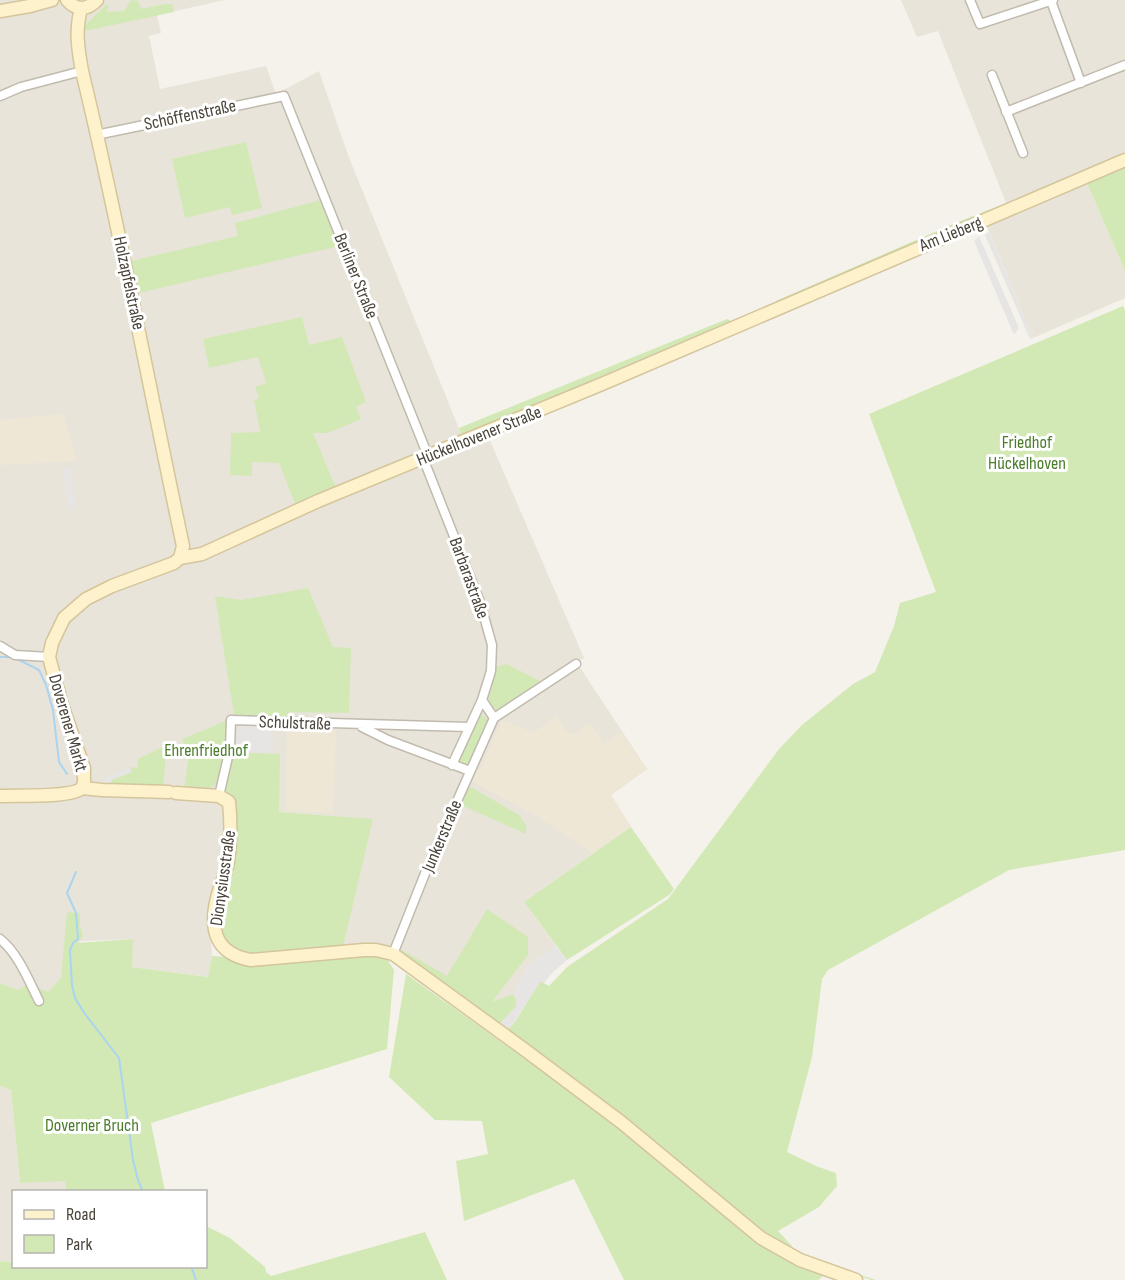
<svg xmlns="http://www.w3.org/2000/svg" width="1125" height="1280" viewBox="0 0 1125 1280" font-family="'Sofia Sans Condensed',sans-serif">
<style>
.residential{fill:#e9e4da}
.education{fill:#eee7d6}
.green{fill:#d2e9b5}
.parking{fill:#e7e5e3}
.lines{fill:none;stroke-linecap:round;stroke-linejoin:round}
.stream{stroke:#aad4f0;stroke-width:2}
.street-casing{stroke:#c1baae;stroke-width:11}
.secondary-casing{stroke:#d4c59b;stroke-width:15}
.street{stroke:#fff;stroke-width:8}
.secondary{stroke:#fef2cd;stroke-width:12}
.labels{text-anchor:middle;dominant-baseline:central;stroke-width:6;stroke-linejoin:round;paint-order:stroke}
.street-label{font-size:18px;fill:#4a4339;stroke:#fff}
.park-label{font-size:18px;fill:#4b7c2b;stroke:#fff}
</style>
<rect width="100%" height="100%" fill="#f5f2eb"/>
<path class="residential" d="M 0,0 L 225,0 L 157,15 L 161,33 L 149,36 L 160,89 L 266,66 L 276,94 L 319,71 L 348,155 L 462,436 L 488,436 L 584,658 L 577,663 L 647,769 L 611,795 L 631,827 L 524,902 L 556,946 L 527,968 L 513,994 L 491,1004 L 397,952 L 343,947 L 333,816 L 279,812 L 234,752 L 225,753 L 217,784 L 227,806 L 226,862 L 210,922 L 212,956 L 209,977 L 132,967 L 132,939 L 82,941 L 75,944 L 75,981 L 38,999 L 0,983 Z
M 901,0 L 1125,0 L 1125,167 L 1087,183 L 1125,271 L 1125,298 L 1033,338 L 986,224 L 1010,213 L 938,31 L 917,37 Z
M 0,1086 L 11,1090 L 20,1183 L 66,1179 L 66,1191 L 14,1192 L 13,1262 L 0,1261 Z"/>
<path class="education" d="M 63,414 L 77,461 L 0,465 L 0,420 Z
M 557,716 L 567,732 L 573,734 L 590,723 L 604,744 L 621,732 L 647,769 L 611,795 L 631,827 L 592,853 L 540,818 L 472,781 L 474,774 L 482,766 L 502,720 L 533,733 Z
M 287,727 L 336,729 L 333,813 L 286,811 Z"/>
<path class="green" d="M 131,0 L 138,1 L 141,9 L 165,4 L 172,4 L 174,12 L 85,31 L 86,24 L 106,5 L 109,5 L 107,12 L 124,11 Z
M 246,142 L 262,208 L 232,215 L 230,207 L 185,218 L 172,159 Z
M 1125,167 L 1125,271 L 1087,183 Z
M 321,200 L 339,246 L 139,293 L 131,261 L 238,236 L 235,223 Z
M 1006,203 L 1008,208 L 777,304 L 776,301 L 953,224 Z
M 1123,306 L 1125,310 L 1125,850 L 1009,870 L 828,970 L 822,979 L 812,1057 L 787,1152 L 816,1166 L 836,1173 L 837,1186 L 819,1207 L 778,1231 L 792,1246 L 790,1248 L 833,1266 L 876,1280 L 871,1280 L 805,1257 L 763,1234 L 397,952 L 402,950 L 447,976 L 487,909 L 528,937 L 528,955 L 492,1002 L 513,994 L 516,999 L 517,1006 L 500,1024 L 507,1030 L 515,1022 L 540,981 L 549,986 L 567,967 L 668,899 L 779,749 L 802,725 L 853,684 L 875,672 L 894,626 L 900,603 L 936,592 L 869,414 Z
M 302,317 L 309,345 L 342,337 L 366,402 L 356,407 L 361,419 L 328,433 L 313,433 L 336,488 L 296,506 L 279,463 L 252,462 L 252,476 L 230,475 L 231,433 L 260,432 L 254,400 L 259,398 L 255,387 L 266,383 L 258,357 L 209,368 L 203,339 Z
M 727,319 L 731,321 L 462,436 L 459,428 Z
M 308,588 L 333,647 L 351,648 L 349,713 L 289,712 L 288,717 L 234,715 L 215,596 L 241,600 Z
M 507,664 L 542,682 L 500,710 C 480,705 491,681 493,667 Z
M 480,715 L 486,717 L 487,721 L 470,760 L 467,764 L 462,764 L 459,758 Z
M 228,720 L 225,752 L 217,784 L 204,791 L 184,790 L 189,754 L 182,739 Z
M 167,745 L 163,787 L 106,785 L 111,782 L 111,780 L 132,772 L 130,767 L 138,768 L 138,759 Z
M 232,752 L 280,754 L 279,812 L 373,819 L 343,947 L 249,957 L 228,948 L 218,928 L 220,905 L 230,868 L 223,791 Z
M 469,786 L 519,815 L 526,825 L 526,834 L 461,805 Z
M 631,827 L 674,889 L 669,895 L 567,960 L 524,902 Z
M 67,912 L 80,913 L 80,925 L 83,936 L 77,943 L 133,939 L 132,967 L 208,977 L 212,956 L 225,957 L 245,964 L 366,953 L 387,959 L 394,970 L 387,1049 L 151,1123 L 165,1191 L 66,1191 L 65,1181 L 20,1183 L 11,1090 L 0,1086 L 0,983 L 18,990 L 29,983 L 40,998 L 39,988 L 48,992 L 61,978 Z
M 406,974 L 621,1127 L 754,1238 L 826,1274 L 818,1280 L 624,1280 L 574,1179 L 464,1221 L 456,1161 L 488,1154 L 482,1121 L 435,1120 L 389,1077 Z
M 206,1226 L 230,1238 L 265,1267 L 266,1272 L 271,1276 L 425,1232 L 447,1280 L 0,1280 L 0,1261 L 13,1262 L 14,1266 L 206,1266 Z"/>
<path class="parking" d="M 989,232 L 1033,338 L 1030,339 L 985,235 Z
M 979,236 L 1019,328 L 1014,335 L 974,241 Z
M 70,467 L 77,509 L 69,510 L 63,469 Z
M 243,725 L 274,726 L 273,753 L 234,752 L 236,732 Z
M 130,767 L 132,772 L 111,780 L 112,782 L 105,785 L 103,779 Z
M 556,946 L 567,960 L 551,974 L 544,983 L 540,982 L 515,1022 L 507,1030 L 500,1024 L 516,1006 L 516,999 L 513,994 L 527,968 Z"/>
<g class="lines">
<path class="stream" d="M 0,657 L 12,657
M 17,659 L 39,670 L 46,685 L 53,710 L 59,762 L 67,774
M 76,872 L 67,893 L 76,913 L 78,939 L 73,943 L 70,950 L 72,985 L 75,998 L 85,1014 L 119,1058 L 133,1160 L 138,1180 L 143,1192
M 191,1266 L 196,1280"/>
<g class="street-casing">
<path id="street" d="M 970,0 L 980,24 L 1053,0
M 1051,1 L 1081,83
M 992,75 L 1023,153
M 0,96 L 21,87 L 82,71
M 1006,112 L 1125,65
M 96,135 L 284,96 L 428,456
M 423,458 L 480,602 L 492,645 L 491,671 L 482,700 L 452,765
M 0,646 L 15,655 L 49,657
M 482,700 L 494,718
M 494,718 L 576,664
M 362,727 L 388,740 L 470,771
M 219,796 L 230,748 L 231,720 L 468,727
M 0,939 C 18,953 29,981 39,1001
M 393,954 L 426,871 L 494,718"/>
</g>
<g class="secondary-casing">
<path id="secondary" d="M 67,0 C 76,11 88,10 97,0
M 81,9 C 75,30 78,49 82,71 C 120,228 149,387 183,546 L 180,558
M 0,11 L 30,6 L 52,0
M 82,788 L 84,783 L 84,768 L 62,705 L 49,657 L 52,643 L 64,618 L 86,599 L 112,586 L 174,563 L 180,558 L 202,554 L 318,501 L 602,384 L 1125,160
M 82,788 L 102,790 L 169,792
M 176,793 L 219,796 L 229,802 C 231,822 231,842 228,862 C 226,874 220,886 217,898 C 209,930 216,954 251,960 L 364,950 L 376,950 L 393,954 L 521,1047 L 621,1122 L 761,1238 L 800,1260 L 856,1280
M 0,796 C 16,795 72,798 82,788"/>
</g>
<use href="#street" class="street"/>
<use href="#secondary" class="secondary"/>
</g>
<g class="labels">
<g class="street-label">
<text transform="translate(190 115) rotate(-12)">Schöffenstraße</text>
<text transform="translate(951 234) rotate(-22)">Am Lieberg</text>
<text transform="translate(356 276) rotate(68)">Berliner Straße</text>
<text transform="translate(129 283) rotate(78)">Holzapfelstraße</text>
<text transform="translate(479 436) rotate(-22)">Hückelhovener Straße</text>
<text transform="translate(469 578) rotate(70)">Barbarastraße</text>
<text transform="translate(68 723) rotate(74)">Doverener Markt</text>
<text transform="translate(295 723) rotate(2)">Schulstraße</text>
<text transform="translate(442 836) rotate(-67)">Junkerstraße</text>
<text transform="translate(223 878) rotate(-82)">Dionysiusstraße</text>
</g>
<g class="park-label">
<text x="1027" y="442">Friedhof<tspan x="1027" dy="21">Hückelhoven</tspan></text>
<text x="206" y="750">Ehrenfriedhof</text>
<text x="92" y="1125">Doverner Bruch</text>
</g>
</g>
<rect x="12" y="1190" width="195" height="78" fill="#ffffff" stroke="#b7b4b0" stroke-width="1.5"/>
<rect x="24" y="1210" width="30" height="9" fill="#fef2cd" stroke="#b7b4b0" stroke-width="1.5"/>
<text x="66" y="1220" font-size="18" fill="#4a4339">Road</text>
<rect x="24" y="1235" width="30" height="18" fill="#d2e9b5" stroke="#b7b4b0" stroke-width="1.5"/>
<text x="66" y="1250" font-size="18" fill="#4a4339">Park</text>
</svg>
